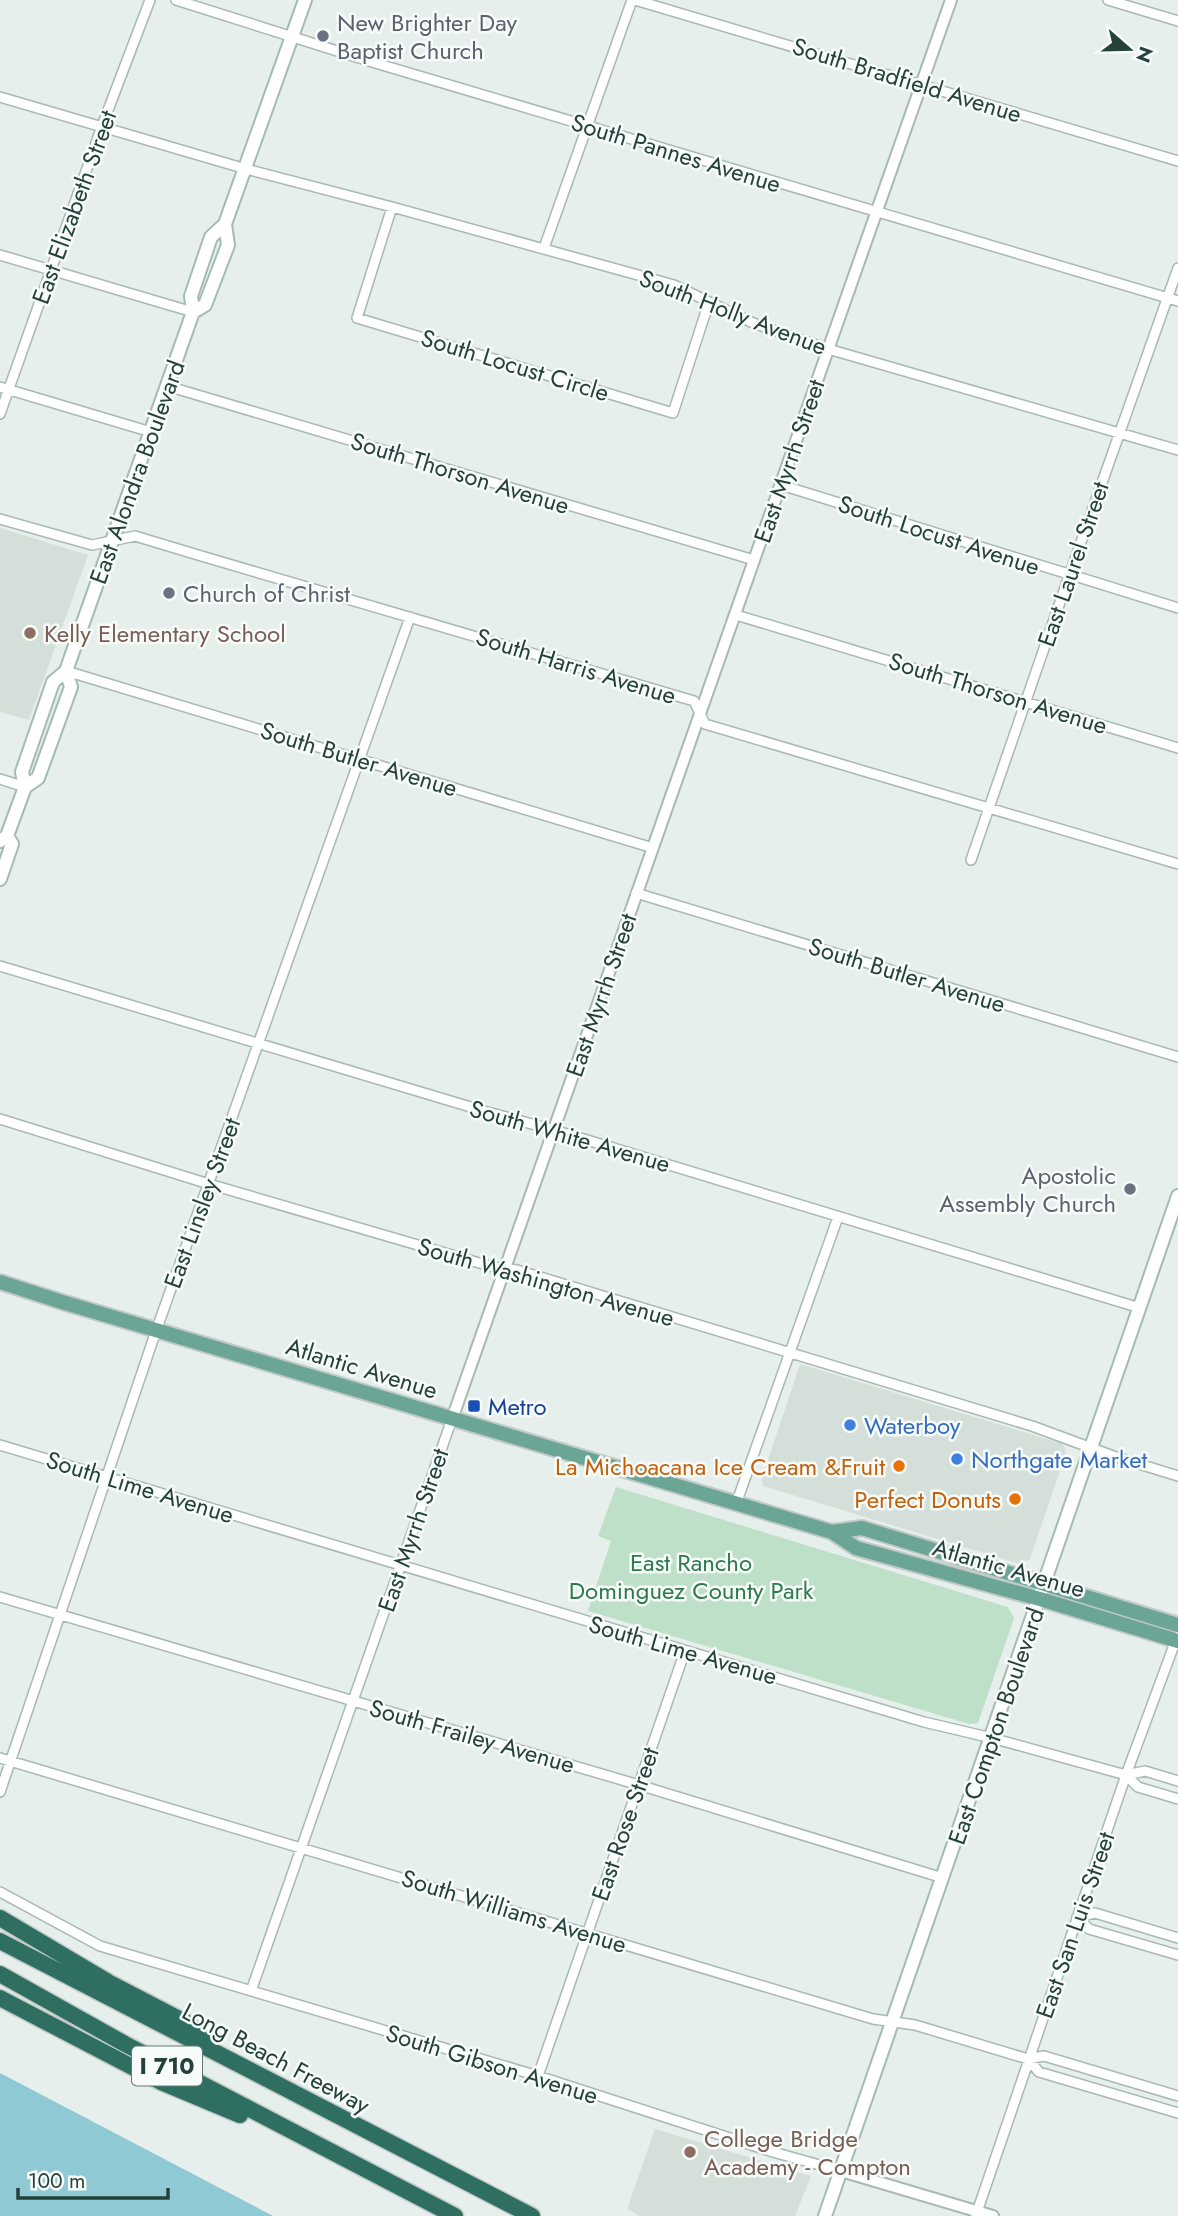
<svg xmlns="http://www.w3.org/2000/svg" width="1178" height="2216" viewBox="0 0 1178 2216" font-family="Jost,sans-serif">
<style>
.built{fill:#d4dfda}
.green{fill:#bfe0c8}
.water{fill:#8ec9d4}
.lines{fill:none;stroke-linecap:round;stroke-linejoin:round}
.minor-casing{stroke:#a8b8b2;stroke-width:12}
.tertiary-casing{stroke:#a8b8b2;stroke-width:14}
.secondary-casing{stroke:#a4bbb3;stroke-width:16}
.primary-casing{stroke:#c2cac8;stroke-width:18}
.motorway-casing{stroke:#c2cac8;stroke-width:19}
.minor{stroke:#fff;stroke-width:9}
.tertiary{stroke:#fff;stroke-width:10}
.secondary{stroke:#fff;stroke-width:12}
.primary{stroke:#6aa596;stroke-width:14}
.motorway{stroke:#2f6f62;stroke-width:16}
.worship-dot{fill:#6b7280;stroke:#f7fbf9;stroke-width:2.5}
.education-dot{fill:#8d6e63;stroke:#f7fbf9;stroke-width:2.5}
.transit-dot{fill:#1a4fb4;stroke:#f7fbf9;stroke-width:2.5}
.shop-dot{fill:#3f7fe0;stroke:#f7fbf9;stroke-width:2.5}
.food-dot{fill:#e8710a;stroke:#f7fbf9;stroke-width:2.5}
.labels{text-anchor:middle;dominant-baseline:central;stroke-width:5;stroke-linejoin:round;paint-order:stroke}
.shield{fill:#f7fbf9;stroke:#637a73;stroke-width:2}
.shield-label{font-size:23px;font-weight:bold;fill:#24423a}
.worship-label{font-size:24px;fill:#5b616d;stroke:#f7fbf9;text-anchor:start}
.street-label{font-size:24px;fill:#24423a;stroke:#f7fbf9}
.education-label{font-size:24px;fill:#785e54;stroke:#f7fbf9;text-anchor:start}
.transit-label{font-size:24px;fill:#164399;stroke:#f7fbf9;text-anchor:start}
.shop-label{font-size:24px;fill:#366cbe;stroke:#f7fbf9;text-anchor:start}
.food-label{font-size:24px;fill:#c56008;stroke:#f7fbf9;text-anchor:end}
.park-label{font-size:24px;fill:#2d7a4b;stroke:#f7fbf9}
</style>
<rect width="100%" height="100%" fill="#e6efeb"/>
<path class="built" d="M 0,528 L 88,555 L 29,720 L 0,712 Z
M 800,1364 L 1063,1444 L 1066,1453 L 1030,1559 L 1020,1564 L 763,1486 L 762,1478 Z
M 655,2129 L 811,2176 L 795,2216 L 640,2216 L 627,2209 Z"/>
<path class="green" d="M 616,1487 L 1008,1607 L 1014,1618 L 978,1723 L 969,1724 L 588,1611 L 611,1541 L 598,1536 Z"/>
<path class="water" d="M 0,2073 L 273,2216 L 0,2216 Z"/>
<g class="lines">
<g class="minor-casing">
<path id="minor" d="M 176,0 L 372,62 L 1178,301
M 635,0 L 1178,161
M 1108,0 L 1178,21
M 0,97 L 246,169 L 392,207 L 674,285 L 753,323 L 828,349 L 1178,450
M 392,207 L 357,318 L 673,413 L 709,302
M 544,248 L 632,0
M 0,255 L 193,312
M 167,386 L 754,560
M 0,387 L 151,432
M 0,414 L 102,126 L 150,0
M 781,485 L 1178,608
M 0,519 L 92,545 L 135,536 L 198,555 L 694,701 L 705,724 L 1178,864
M 736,615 L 1178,748
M 66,671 L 653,848
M 0,779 L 25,787
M 971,860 L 1069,576 L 1178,268
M 636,893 L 1178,1057
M 0,966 L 484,1111 L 554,1130 L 1140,1308
M 0,1119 L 209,1184 L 493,1267 L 517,1270 L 1032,1426 L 1113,1456 L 1178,1476
M 0,1445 L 924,1722 L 992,1738 L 1126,1775 L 1145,1771 L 1178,1781
M 736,1504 L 838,1217
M 0,1597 L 639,1785 L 943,1878
M 0,1758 L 873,2019 L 915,2025 L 1028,2059 L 1044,2056 L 1178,2096
M 1126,1775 L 1138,1787 L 1178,1799
M 0,1792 L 156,1331 L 410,617
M 0,1892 L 100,1946 L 538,2076 L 773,2152 L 841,2171
M 1077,1917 L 1089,1929 L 1178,1955
M 1077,1917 L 1095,1913 L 1178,1938
M 251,1991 L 452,1419
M 1028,2059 L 1039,2072 L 1178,2113
M 538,2076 L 685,1651
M 976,2215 L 1126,1775 L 1177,1637"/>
</g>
<g class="tertiary-casing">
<path id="tertiary" d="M 452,1419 L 951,0
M 841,2171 L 993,2216"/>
</g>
<g class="secondary-casing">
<path id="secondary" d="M 193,312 L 205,305 L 228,245 L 225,224 L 305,0
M 25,787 L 38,778 L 71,687 L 66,671
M 0,841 L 7,836 L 25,787 L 22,772 L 53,682 L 66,671 L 193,312 L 191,296 L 211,237 L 225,224
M 0,879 L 12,844 L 7,836
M 825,2216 L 1178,1196"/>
</g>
<g class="primary-casing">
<path id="primary" d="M 0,1282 L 62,1302 L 832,1532 L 856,1548 L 1040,1599 L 1178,1641
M 832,1532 L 862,1528 L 1178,1625"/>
</g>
<g class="motorway-casing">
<path id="motorway" d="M 0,1918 L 108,1982 L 187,2023 L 208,2041
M 0,1941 L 532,2216
M 0,1974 L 125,2044 L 455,2216
M 0,1998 L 161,2082 L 240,2115"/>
</g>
<use href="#minor" class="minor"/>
<use href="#tertiary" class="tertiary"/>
<use href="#secondary" class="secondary"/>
<use href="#primary" class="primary"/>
<use href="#motorway" class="motorway"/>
</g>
<g class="worship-dot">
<circle cx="323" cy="36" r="7"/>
<circle cx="169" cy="593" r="7"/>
<circle cx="1130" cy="1189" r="7"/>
</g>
<g class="education-dot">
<circle cx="30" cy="633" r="7"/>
<circle cx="690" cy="2152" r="7"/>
</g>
<rect class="transit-dot" x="467" y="1399" width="14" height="14" rx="3.5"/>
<g class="shop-dot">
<circle cx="850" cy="1425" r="7"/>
<circle cx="957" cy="1459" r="7"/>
</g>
<g class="food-dot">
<circle cx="899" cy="1466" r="7"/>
<circle cx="1015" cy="1499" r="7"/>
</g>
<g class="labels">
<rect class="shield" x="132" y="2046.5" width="70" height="39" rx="5"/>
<g class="shield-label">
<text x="167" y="2066">I 710</text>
</g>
<g class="worship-label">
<text x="337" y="22">New Brighter Day<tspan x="337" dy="28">Baptist Church</tspan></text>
<text x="183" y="593">Church of Christ</text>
<text x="1116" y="1175" text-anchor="end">Apostolic<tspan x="1116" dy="28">Assembly Church</tspan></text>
</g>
<g class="street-label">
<text transform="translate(907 80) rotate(17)">South Bradfield Avenue</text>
<text transform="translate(676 153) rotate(17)">South Pannes Avenue</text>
<text transform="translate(74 207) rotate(-70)">East Elizabeth Street</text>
<text transform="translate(733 312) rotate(21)">South Holly Avenue</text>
<text transform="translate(515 365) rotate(17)">South Locust Circle</text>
<text transform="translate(789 461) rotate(-71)">East Myrrh Street</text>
<text transform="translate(137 472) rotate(-70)">East Alondra Boulevard</text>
<text transform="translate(460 473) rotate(17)">South Thorson Avenue</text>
<text transform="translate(939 535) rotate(18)">South Locust Avenue</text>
<text transform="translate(1073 564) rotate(-71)">East Laurel Street</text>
<text transform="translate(576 666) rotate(17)">South Harris Avenue</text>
<text transform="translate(998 693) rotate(17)">South Thorson Avenue</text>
<text transform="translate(359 759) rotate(17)">South Butler Avenue</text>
<text transform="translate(907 975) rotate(17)">South Butler Avenue</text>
<text transform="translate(601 995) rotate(-71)">East Myrrh Street</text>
<text transform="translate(570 1136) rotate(16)">South White Avenue</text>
<text transform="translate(202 1203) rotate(-70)">East Linsley Street</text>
<text transform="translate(546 1282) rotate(16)">South Washington Avenue</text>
<text transform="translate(362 1368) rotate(17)">Atlantic Avenue</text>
<text transform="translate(140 1487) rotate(17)">South Lime Avenue</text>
<text transform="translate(413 1530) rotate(-71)">East Myrrh Street</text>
<text transform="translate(1009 1568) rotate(16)">Atlantic Avenue</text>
<text transform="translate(683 1650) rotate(16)">South Lime Avenue</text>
<text transform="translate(996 1726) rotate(-71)">East Compton Boulevard</text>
<text transform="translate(472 1736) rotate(16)">South Frailey Avenue</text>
<text transform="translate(625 1824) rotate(-71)">East Rose Street</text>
<text transform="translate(514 1911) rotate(17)">South Williams Avenue</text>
<text transform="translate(1075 1925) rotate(-71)">East San Luis Street</text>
<text transform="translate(276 2058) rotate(28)">Long Beach Freeway</text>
<text transform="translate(492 2064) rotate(17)">South Gibson Avenue</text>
</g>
<g class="education-label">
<text x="44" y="633">Kelly Elementary School</text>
<text x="704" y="2138">College Bridge<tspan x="704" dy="28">Academy - Compton</tspan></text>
</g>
<g class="transit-label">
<text x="488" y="1406">Metro</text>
</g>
<g class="shop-label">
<text x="864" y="1425">Waterboy</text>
<text x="971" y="1459">Northgate Market</text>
</g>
<g class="food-label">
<text x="885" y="1466">La Michoacana Ice Cream &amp;Fruit</text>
<text x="1001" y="1499">Perfect Donuts</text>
</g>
<g class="park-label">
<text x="691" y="1562">East Rancho<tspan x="691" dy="28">Dominguez County Park</tspan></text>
</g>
</g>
<g transform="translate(1129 49) rotate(110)" stroke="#f7fbf9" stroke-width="5" paint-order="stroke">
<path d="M0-5L12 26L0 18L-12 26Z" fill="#24423a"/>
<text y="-10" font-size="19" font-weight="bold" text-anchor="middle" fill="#24423a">N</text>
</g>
<path d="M18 2188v10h150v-10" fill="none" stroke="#24423a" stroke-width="3.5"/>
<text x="28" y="2188" font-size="21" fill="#24423a" stroke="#f7fbf9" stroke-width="5" paint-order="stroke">100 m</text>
</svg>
